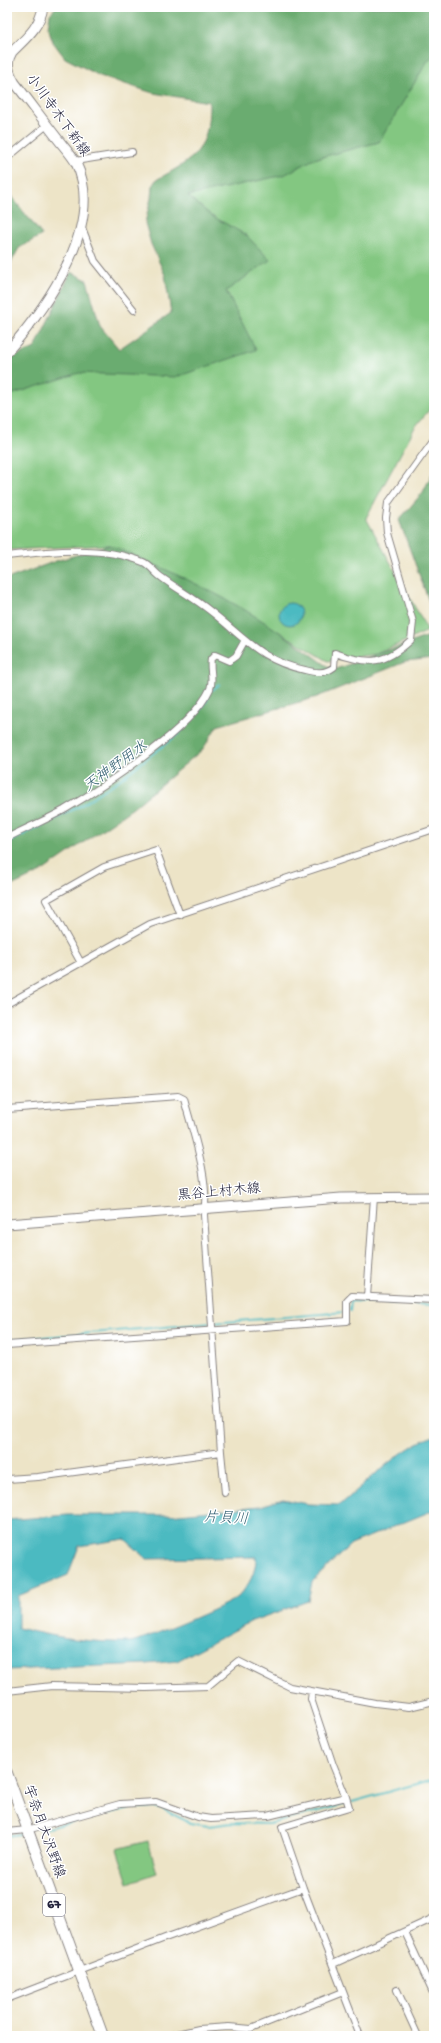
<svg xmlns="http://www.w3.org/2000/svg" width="441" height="2043" viewBox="0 0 441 2043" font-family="'Gochi Hand','Klee One',sans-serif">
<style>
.green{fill:#83c781;stroke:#52745e}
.forest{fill:#6aac6f;stroke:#466755}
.water{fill:#4bbac1;stroke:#366e7e;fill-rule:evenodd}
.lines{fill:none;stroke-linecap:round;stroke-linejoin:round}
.stream{stroke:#4bbac1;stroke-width:2}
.minor-casing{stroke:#888381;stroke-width:8}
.secondary-casing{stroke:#888381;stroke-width:11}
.primary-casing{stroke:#888381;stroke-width:12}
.minor{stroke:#fff;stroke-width:6}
.secondary{stroke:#fff;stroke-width:9}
.primary{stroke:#fff;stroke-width:10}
.labels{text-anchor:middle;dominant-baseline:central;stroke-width:3;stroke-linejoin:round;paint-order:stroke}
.shield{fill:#fff;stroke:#646476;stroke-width:1}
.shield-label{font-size:13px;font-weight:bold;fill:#22223b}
.street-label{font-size:14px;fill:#22223b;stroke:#fff}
.water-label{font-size:15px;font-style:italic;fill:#325f71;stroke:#fff}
</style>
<rect width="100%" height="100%" fill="#fff"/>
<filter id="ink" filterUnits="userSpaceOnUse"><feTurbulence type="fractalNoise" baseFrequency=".025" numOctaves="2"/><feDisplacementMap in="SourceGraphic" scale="8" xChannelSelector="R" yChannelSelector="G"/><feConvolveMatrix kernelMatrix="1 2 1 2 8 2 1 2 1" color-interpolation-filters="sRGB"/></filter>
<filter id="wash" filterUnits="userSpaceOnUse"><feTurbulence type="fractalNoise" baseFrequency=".012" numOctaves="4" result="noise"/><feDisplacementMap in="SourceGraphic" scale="16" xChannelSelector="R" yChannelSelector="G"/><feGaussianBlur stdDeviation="0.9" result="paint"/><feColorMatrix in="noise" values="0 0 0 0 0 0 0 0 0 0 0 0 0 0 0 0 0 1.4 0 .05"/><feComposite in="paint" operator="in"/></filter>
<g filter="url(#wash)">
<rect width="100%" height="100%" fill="#ede4c7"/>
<path class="green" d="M 370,7 L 434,7 L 434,404 L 415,427 L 366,518 L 428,631 L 376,654 L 328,661 L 271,627 L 110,545 L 7,550 L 7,382 L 236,340 L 171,193 Z
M 148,1841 L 157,1873 L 128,1883 L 117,1849 Z"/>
<path class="forest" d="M 56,7 L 432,7 L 434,9 L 434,54 L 427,62 L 379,142 L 314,159 L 284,175 L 188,196 L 212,216 L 246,235 L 270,260 L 226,291 L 256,350 L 176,377 L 79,373 L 7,396 L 7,360 L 35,348 L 71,272 L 87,280 L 100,326 L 119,349 L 171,313 L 165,275 L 151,244 L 145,223 L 151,198 L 152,186 L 156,180 C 196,158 209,151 209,102 L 153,93 L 100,76 L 65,58 L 53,42 L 48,27 L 50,14 Z
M 7,191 L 42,235 L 19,248 L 7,270 Z
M 434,470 L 434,615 L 399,520 L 423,492 Z
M 110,545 C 150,562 190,580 229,601 C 266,621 300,646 333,670 L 434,634 L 434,659 L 405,662 L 317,697 L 217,726 L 203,749 L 133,808 L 41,872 L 7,888 L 7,579 L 56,561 Z"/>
<path class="water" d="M279 614a11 11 0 1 1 22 0a11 11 0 1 1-22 0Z
M 434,1436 L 434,1510 L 351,1544 L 312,1582 L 308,1601 L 252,1621 L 177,1661 L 147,1664 L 7,1670 L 7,1520 L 68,1515 L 169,1515 L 261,1506 L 283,1499 L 308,1504 L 340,1505 C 366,1483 402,1446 434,1436 ZM 125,1539 L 147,1559 L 256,1557 C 256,1573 249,1585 238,1597 C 230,1604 140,1642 129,1642 C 90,1643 55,1637 18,1628 L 18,1596 L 68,1575 L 79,1546 Z"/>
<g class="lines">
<path class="stream" d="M 212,690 L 219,685
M 7,843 L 80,806 L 119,780 L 177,735 L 204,705 L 208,698
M 350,1311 L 351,1301 L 434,1305
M 7,1340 L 346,1312
M 352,1802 L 434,1779
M 39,1830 L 130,1808 L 150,1807 L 163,1809 L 190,1823 L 208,1826 L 232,1823 L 269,1824 L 346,1804
M 7,1836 L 20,1834"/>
</g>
</g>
<g filter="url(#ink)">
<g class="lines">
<g class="minor-casing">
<path id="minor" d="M 7,158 L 47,125
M 75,161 L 132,152
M 81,225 L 95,261 L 134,310
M 7,556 C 50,551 102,545 143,562 C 150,565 155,573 161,577 C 177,589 194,598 209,610 C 243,636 260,661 305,670 C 316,673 325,674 334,667 L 335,653 C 369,665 384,665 411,640 L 413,622 L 387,533 L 386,518 L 388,503 L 434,439
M 7,838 C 26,828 46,820 64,810 C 103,787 192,729 210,689 C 214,679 209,669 211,659 L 215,655 L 229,661 L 236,656 L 245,640
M 81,963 L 46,900 L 104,867 L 156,850 L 180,915
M 7,1004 L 150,924 L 434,829
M 7,1109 L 178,1096 L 184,1099 C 193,1133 210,1180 204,1215 L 221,1452 L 38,1477 L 7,1479
M 367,1297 L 374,1197
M 7,1345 L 347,1321 L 347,1301 L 352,1296 L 434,1300
M 221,1452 L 225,1493
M 7,1691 L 52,1686 L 146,1688 L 208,1686 L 238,1661 L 290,1687 L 375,1703 L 409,1707 L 434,1701
M 346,1797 L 349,1807 L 282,1827 L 303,1888 L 360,2036
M 7,1832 L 27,1830 L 120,1804 L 156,1802 L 198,1817 L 211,1819 L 268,1816 L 346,1797 L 333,1765 L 311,1699 L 312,1692
M 405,1932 L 434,1995
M 333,1964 L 434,1918
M 397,1990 L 418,2036
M 7,1999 L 165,1938 L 303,1888
M 168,2036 L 199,2029 L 229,2027 L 251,2029 L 343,1992"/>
</g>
<g class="secondary-casing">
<path id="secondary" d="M 7,352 C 46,308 106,224 76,163 C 71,154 63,146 57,138 C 43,120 29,101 15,83 C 9,73 5,63 12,52 C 26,38 40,27 43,7
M 7,1224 L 341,1198 L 434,1197"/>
</g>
<g class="primary-casing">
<path id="primary" d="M 7,1773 L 103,2036"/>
</g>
<use href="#minor" class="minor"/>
<use href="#secondary" class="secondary"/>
<use href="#primary" class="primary"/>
</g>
</g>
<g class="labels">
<rect class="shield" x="43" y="1894" width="22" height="22" rx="3"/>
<g class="shield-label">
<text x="54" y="1905">67</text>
</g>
<g class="street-label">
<text transform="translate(57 116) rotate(54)">小川寺木下新線</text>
<text transform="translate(219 1193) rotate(-5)">黒谷上村木線</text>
<text transform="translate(43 1832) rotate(70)">宇奈月大沢野線</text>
</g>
<g class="water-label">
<text transform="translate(116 767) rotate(-36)">天神野用水</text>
<text transform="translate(226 1519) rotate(3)">片貝川</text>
</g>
</g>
<rect width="441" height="2043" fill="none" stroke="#fff" stroke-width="24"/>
</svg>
